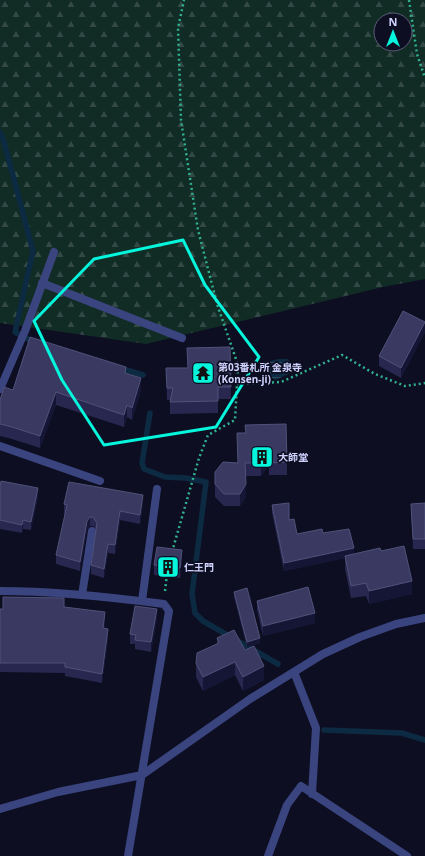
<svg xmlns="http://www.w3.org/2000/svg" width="425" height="856" viewBox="0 0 425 856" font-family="'Noto Sans','Noto Sans JP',sans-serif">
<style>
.forest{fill:url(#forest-firs);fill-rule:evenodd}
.water{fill:url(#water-rules)}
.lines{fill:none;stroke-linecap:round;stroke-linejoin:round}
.stream{stroke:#0c2b42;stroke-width:5.5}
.path{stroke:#30b18f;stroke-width:2.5;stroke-dasharray:2 3;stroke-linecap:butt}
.lane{stroke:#3a4580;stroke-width:8}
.street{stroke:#3a4580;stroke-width:8}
.wall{fill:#27274f}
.shaded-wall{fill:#151535}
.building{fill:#393962;stroke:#50527a}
.marked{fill:none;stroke:#05f5dd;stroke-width:3;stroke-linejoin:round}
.labels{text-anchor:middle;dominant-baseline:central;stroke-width:3.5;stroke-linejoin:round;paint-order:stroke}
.poi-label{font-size:10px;font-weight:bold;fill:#cfd3fe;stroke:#0e0e22;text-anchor:start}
</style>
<defs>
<pattern id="forest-firs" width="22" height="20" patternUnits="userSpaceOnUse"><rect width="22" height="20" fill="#112b25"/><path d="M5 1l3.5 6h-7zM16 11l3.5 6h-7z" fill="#334946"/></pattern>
<pattern id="water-rules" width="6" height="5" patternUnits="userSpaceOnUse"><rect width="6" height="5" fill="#0c2b42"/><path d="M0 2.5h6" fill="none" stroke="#2e495e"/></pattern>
</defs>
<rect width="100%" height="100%" fill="#0e0e22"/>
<path class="forest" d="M 0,0 L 425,0 L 425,279 L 383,287 L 146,344 L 0,323 ZM 381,20 L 405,20 L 405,44 L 381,44 Z"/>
<path class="water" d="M 279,359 L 288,359 L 292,365 L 289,374 L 275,380 L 269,376 L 265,369 L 270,361 Z"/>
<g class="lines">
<path class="stream" d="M 0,132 L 4,142 L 33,251 L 15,332 L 35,343
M 120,368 L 143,375
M 150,413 L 142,463 L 144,469 L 165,477 L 186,478 L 206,482 L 192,594 L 195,613 L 203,621 L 278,664
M 324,730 L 402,733 L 425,740"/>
<path class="path" d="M 409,0 L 417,54 L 425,78
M 237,384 L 281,382 L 342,355 L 375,374 L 405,386 L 425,383
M 172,552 L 199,458 L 208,435 L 235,420 L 238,365 L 217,304 L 198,230 L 181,120 L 178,28 L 184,0
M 165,591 L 167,574"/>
<path class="lane" d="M 82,595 L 92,531
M 142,601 L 157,489"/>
<path class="street" d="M 42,283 L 182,338
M 0,389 L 25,331 L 54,252
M 0,446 L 100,481
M 0,591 C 55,591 110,597 164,604 L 169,611 L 128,856
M 294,672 L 316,728 L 312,794
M 0,809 L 58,792 L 142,775 L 250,699 L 323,654 L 360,637 L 396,624 L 425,618
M 268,856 L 287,805 L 301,786 L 407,856"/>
</g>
<path class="wall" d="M 425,332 L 401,378 L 379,366 L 379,356 Z
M 230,347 L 231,399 L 218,399 L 218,413 L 170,414 L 170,400 L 167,400 L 166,368 L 187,368 Z
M 126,373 L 141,390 L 132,420 L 127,417 L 124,427 L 56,405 L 40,448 L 12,439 L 0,436 L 0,400 L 13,390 Z
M 237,433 L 287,462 L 287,475 L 269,475 L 269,465 L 261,476 L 245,476 L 246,497 L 240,506 L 224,506 L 215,497 L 215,472 L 238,463 Z
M 0,486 L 38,497 L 31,530 L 23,529 L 22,533 L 0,529 Z
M 425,503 L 425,549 L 413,549 L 411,504 Z
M 64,504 L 143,504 L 140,524 L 120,520 L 115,554 L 108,553 L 104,578 L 91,574 L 91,565 L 96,530 L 93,526 L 90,526 L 87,530 L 80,571 L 56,564 L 56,555 L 65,513 L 64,513 Z
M 272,505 L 289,520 L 297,534 L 323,533 L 354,554 L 381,551 L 412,594 L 369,604 L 366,596 L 351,598 L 345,569 L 345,558 L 284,571 L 272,513 Z
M 182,560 L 180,578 L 154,575 L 154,565 Z
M 234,592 L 260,643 L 247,647 L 234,597 Z
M 257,601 L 315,623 L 263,636 L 257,610 Z
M 64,607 L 105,621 L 104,628 L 108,638 L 102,683 L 65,676 L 65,673 L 0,672 L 0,609 Z
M 157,619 L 151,652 L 135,649 L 135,644 L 130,644 L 130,634 Z
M 217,638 L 245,650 L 264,680 L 243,691 L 235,675 L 203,691 L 196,677 L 196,663 L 217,643 Z"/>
<path class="shaded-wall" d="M 425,322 L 425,332 L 401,378 L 401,368 Z
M 141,378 L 141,390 L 132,420 L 132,408 Z
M 56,392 L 56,405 L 40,448 L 40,436 Z
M 127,405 L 127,417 L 124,427 L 124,415 Z
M 269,452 L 269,465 L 261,476 L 261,463 Z
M 246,484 L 246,497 L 240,506 L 240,494 Z
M 38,488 L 38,497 L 31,530 L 31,522 Z
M 143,495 L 143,504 L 140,524 L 140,515 Z
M 120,511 L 120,520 L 115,554 L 115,545 Z
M 90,517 L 90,526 L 87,530 L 80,571 L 80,562 L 87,521 Z
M 23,520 L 23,529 L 22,533 L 22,525 Z
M 108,544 L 108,553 L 104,578 L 104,569 Z
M 354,548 L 354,557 L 345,556 L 345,558 L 284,571 L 284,563 Z
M 182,550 L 182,560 L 180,578 L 180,568 Z
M 412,581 L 412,594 L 369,604 L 369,591 Z
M 157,609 L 157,619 L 151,652 L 151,642 Z
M 105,612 L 105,621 L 103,637 L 103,628 Z
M 315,613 L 315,623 L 263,636 L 263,626 Z
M 108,629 L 108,638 L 102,683 L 102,674 Z
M 260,638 L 260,643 L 247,647 L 247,642 Z
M 235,662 L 235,675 L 203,691 L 203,677 Z
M 264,666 L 264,680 L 243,691 L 243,677 Z"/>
<path class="building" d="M 403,311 L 425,322 L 401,368 L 379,356 Z
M 30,337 L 126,367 L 125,373 L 141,378 L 132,408 L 127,405 L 124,415 L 56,392 L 40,436 L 12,427 L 0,424 L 0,400 L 4,387 L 13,390 Z
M 230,347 L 231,387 L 218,387 L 218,401 L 170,402 L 173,388 L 167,388 L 166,368 L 188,368 L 187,348 Z
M 286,424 L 287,462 L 269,463 L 269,452 L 261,463 L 245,463 L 246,484 L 240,494 L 224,494 L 215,484 L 215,472 L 223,462 L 238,463 L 237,433 L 246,433 L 245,425 Z
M 1,481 L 38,488 L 31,522 L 23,520 L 22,525 L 0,520 L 0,486 Z
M 69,482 L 143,495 L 140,515 L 120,511 L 115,545 L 108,544 L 104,569 L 91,565 L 97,523 L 93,517 L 90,517 L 87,521 L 80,562 L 56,555 L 67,505 L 64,504 Z
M 289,503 L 289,520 L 294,519 L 297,534 L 322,529 L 323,533 L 349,529 L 354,548 L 284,563 L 272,505 Z
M 425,503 L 425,539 L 413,539 L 411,504 Z
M 404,546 L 412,581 L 369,591 L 366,583 L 351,586 L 345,556 L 380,548 L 381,551 Z
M 157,547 L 182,550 L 180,568 L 154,565 Z
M 308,587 L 315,613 L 263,626 L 257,601 Z
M 247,588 L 260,638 L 247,642 L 234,592 Z
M 3,597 L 64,598 L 64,607 L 105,612 L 103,628 L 108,629 L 102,674 L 65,667 L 65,663 L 0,663 L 0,609 L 3,609 Z
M 135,606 L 157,609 L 151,642 L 135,640 L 136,635 L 130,634 Z
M 234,630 L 245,650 L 254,646 L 264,666 L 243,677 L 235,662 L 203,677 L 196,663 L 197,653 L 219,643 L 217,638 Z"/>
<path class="marked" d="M 183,240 L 205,285 L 259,357 L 216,427 L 104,445 L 62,380 L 34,321 L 94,259 Z"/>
<defs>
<g id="temple-square" transform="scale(1.15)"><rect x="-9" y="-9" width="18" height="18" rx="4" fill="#05f5dd" stroke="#0e0e22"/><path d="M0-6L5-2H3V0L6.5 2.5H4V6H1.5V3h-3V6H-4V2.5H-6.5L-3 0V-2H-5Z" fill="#111"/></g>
<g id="building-square" transform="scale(1.15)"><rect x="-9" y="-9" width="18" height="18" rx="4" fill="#05f5dd" stroke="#0e0e22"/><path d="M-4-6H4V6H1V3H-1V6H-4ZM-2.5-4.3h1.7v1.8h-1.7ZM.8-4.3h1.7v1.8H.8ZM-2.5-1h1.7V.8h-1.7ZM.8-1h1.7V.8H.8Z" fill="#111"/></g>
</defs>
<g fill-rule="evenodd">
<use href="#temple-square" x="203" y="373"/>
<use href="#building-square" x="262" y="457"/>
<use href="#building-square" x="168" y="567"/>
</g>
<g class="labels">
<g class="poi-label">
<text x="218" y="367">第03番札所 金泉寺<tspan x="218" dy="12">(Konsen-ji)</tspan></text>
<text x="278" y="457">大師堂</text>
<text x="184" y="567">仁王門</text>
</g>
</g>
<g transform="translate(393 32)"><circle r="19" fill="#0e0e22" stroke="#5b5d7a"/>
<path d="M0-3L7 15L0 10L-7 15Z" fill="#05f5dd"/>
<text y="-6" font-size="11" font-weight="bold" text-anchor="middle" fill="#cfd3fe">N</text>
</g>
</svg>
